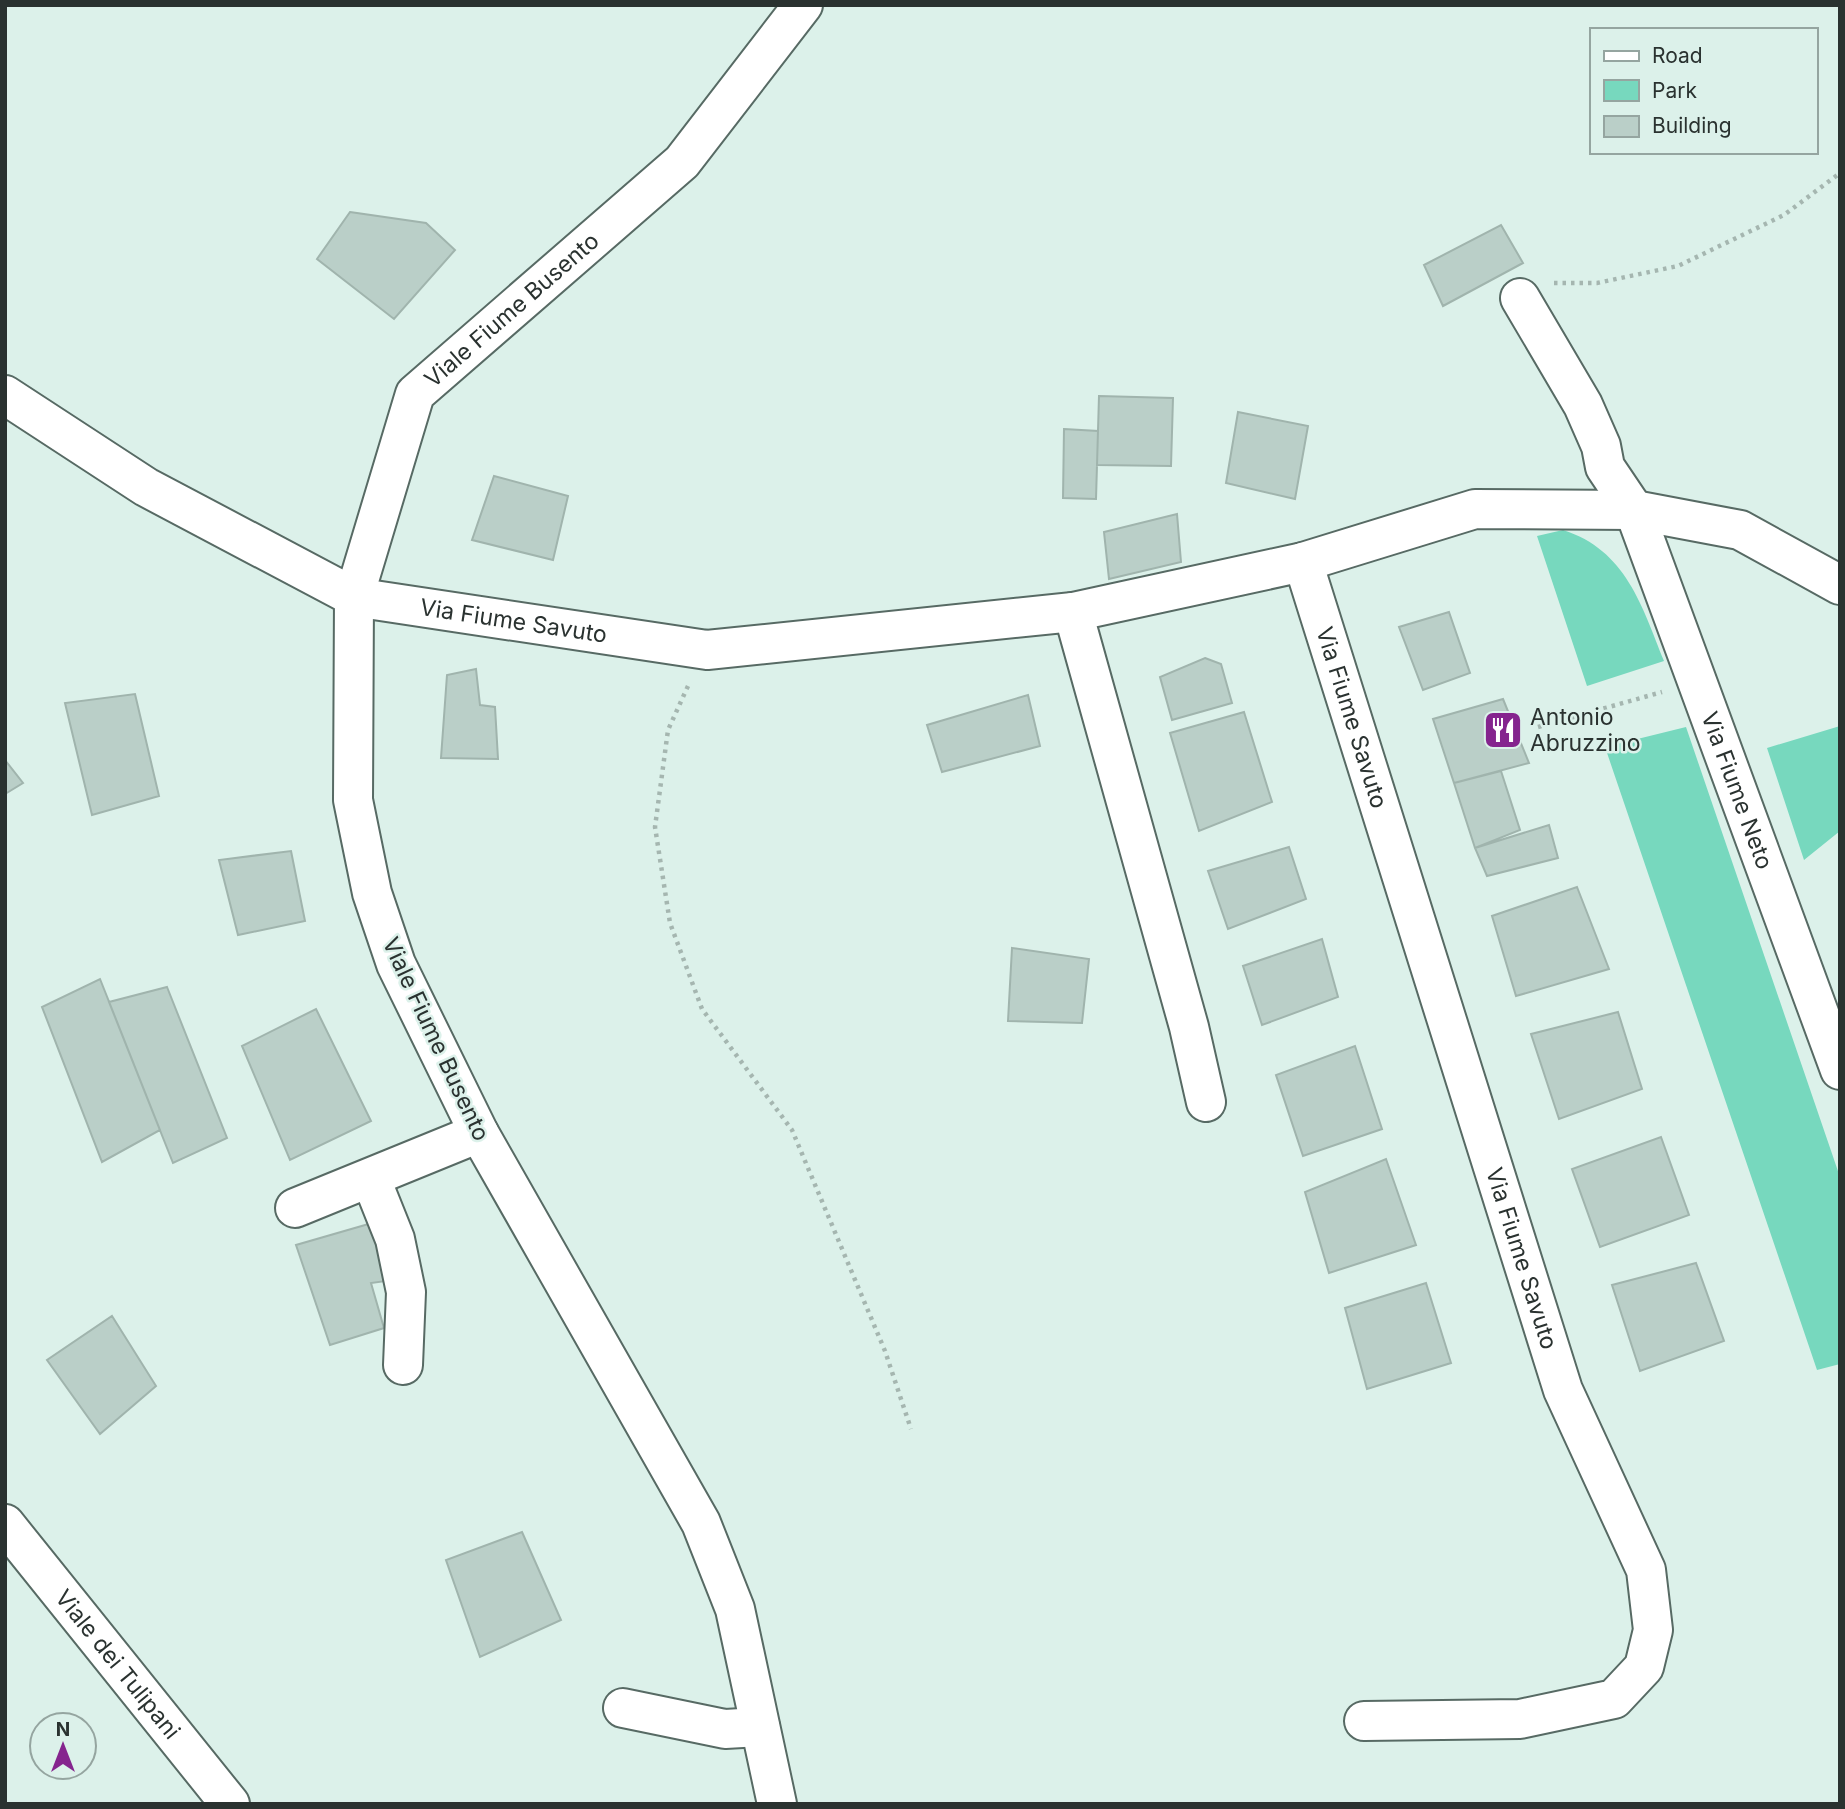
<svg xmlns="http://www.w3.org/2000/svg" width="1845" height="1809" viewBox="0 0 1845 1809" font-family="Inter,sans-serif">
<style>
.green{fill:#77d8be}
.building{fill:#bacfc8;stroke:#a0b4ad;stroke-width:2}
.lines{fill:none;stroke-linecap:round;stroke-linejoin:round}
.minor-casing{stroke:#576a64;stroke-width:42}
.secondary-casing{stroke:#576a64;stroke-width:42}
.path{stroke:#a5b6b0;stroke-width:4.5;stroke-dasharray:3.5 5;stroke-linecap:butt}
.minor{stroke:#fff;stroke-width:38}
.secondary{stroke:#fff;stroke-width:38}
.labels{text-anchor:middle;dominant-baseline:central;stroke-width:5;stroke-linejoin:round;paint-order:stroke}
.street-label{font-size:23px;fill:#2a3230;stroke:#dcf1ea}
.poi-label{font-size:23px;fill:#2a3230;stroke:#dcf1ea;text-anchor:start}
</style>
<rect width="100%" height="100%" fill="#dcf1ea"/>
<path class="green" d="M 1563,530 C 1626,550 1642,606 1664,661 L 1587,686 L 1537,536 Z
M 1840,726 L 1840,831 L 1804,860 L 1767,748 Z
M 1686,727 L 1840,1177 L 1840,1364 L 1817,1370 L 1605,747 Z"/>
<path class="building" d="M 350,212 L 426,223 L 455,250 L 394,319 L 317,259 Z
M 1501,225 L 1523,263 L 1443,306 L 1424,265 Z
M 1099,396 L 1173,398 L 1171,466 L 1097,465 Z
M 1238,412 L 1308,426 L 1295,499 L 1226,483 Z
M 1064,429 L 1098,431 L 1096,499 L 1063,498 Z
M 494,476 L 568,496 L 553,560 L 472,540 Z
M 1177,514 L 1181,562 L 1109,579 L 1104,532 Z
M 1449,612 L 1470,673 L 1423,690 L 1399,627 Z
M 1205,658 L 1221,664 L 1232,703 L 1172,720 L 1160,677 Z
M 476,669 L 480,705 L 495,707 L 498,759 L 441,758 L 447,675 Z
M 135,694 L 159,796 L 92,815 L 65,703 Z
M 1028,695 L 1040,746 L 942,772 L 927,725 Z
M 1503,699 L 1529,763 L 1454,783 L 1433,719 Z
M 1244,712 L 1272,802 L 1199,831 L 1170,733 Z
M 5,760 L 23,783 L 5,794 Z
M 1501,771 L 1520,830 L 1475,848 L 1454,783 Z
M 1549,825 L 1558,858 L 1487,876 L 1475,848 Z
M 1289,847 L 1306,899 L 1228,929 L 1208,871 Z
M 291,851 L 305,921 L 238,935 L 219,860 Z
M 1577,887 L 1609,969 L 1516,996 L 1492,916 Z
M 1322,939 L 1338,997 L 1262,1025 L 1243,966 Z
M 1012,948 L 1089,959 L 1082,1023 L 1008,1021 Z
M 100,979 L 160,1130 L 102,1162 L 42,1007 Z
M 167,987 L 227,1138 L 173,1163 L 109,1002 Z
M 316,1009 L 371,1121 L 290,1160 L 242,1046 Z
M 1618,1012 L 1642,1089 L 1559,1119 L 1531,1034 Z
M 1355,1046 L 1382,1129 L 1303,1156 L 1276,1075 Z
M 1661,1137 L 1689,1215 L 1600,1247 L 1572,1169 Z
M 1386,1159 L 1416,1245 L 1329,1273 L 1305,1192 Z
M 372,1223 L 393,1280 L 371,1283 L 384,1328 L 330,1345 L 296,1245 Z
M 1696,1263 L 1724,1341 L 1640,1371 L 1612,1285 Z
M 1426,1283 L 1451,1363 L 1367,1389 L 1345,1308 Z
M 112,1316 L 156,1386 L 100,1434 L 47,1360 Z
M 522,1532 L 561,1620 L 480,1657 L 446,1560 Z"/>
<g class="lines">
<g class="minor-casing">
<g id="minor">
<path id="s1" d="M 1520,298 L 1583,405 L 1601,446 L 1605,467 L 1634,510 L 1840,1070"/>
<path id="s2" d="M 5,395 L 146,487 L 354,597 L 707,650 L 1073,612 L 1303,562 L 1475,509 L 1634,510 L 1740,530 L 1840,585"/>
<path id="s3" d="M 1303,562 L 1563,1390 L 1646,1570 L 1653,1630 L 1644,1667 L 1614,1699 L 1520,1719 L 1364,1721"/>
<path d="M 1073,612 L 1189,1027 L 1206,1102"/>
<path d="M 371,1179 L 395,1239 L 406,1292 L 403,1365"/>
<path d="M 295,1208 L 479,1133"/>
<path d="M 623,1708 L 725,1729 L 760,1727"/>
<path id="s4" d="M 777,1804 L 735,1609 L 701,1523 L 479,1133 L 396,964 L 372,893 L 353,800 L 354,597 L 415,394 L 682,162 L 803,5"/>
</g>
</g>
<g class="secondary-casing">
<g id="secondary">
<path id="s5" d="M 5,1524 L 230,1804"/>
</g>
</g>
<path class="path" d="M 1554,283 L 1597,283 L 1678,266 L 1784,215 L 1840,173
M 688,686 L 668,730 L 655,827 L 670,923 L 702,1009 L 792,1130 L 885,1351 L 911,1429
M 1538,727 L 1662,692"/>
<use href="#minor" class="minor"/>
<use href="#secondary" class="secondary"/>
</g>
<defs>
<g id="restaurant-square" transform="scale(2.0125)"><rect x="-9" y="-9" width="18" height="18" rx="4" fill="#85248e" stroke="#dcf1ea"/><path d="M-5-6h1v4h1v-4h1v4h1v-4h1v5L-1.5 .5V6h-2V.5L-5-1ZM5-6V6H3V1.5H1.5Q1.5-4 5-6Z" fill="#fff"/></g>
</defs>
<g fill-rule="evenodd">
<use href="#restaurant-square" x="1503" y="730"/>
</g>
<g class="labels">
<g class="street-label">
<text stroke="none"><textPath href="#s4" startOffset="1642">Viale Fiume Busento</textPath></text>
<text stroke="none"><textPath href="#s2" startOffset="565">Via Fiume Savuto</textPath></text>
<text stroke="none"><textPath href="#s3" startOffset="163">Via Fiume Savuto</textPath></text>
<text stroke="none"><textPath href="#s1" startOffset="541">Via Fiume Neto</textPath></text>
<text transform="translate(436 1039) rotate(65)">Viale Fiume Busento</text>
<text stroke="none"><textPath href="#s3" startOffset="730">Via Fiume Savuto</textPath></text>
<text stroke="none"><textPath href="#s5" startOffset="180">Viale dei Tulipani</textPath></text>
</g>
<g class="poi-label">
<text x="1530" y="717">Antonio<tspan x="1530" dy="26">Abruzzino</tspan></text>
</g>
</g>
<rect width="1845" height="1809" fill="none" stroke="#2a3230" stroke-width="14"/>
<rect x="1590" y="28" width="228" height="126" fill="#dcf1ea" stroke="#95a5a0" stroke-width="2"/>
<rect x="1604" y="51" width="35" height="10" fill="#ffffff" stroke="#95a5a0" stroke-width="2"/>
<text x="1652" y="63" font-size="21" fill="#2a3230">Road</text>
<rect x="1604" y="80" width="35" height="21" fill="#77d8be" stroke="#95a5a0" stroke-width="2"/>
<text x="1652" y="98" font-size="21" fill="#2a3230">Park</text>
<rect x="1604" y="116" width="35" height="21" fill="#bacfc8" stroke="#95a5a0" stroke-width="2"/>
<text x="1652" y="133" font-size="21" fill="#2a3230">Building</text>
<g transform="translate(63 1746)"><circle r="33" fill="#dcf1ea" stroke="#95a5a0" stroke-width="2"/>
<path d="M0-5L12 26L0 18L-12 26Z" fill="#85248e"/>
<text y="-10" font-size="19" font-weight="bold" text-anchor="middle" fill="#2a3230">N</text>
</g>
</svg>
